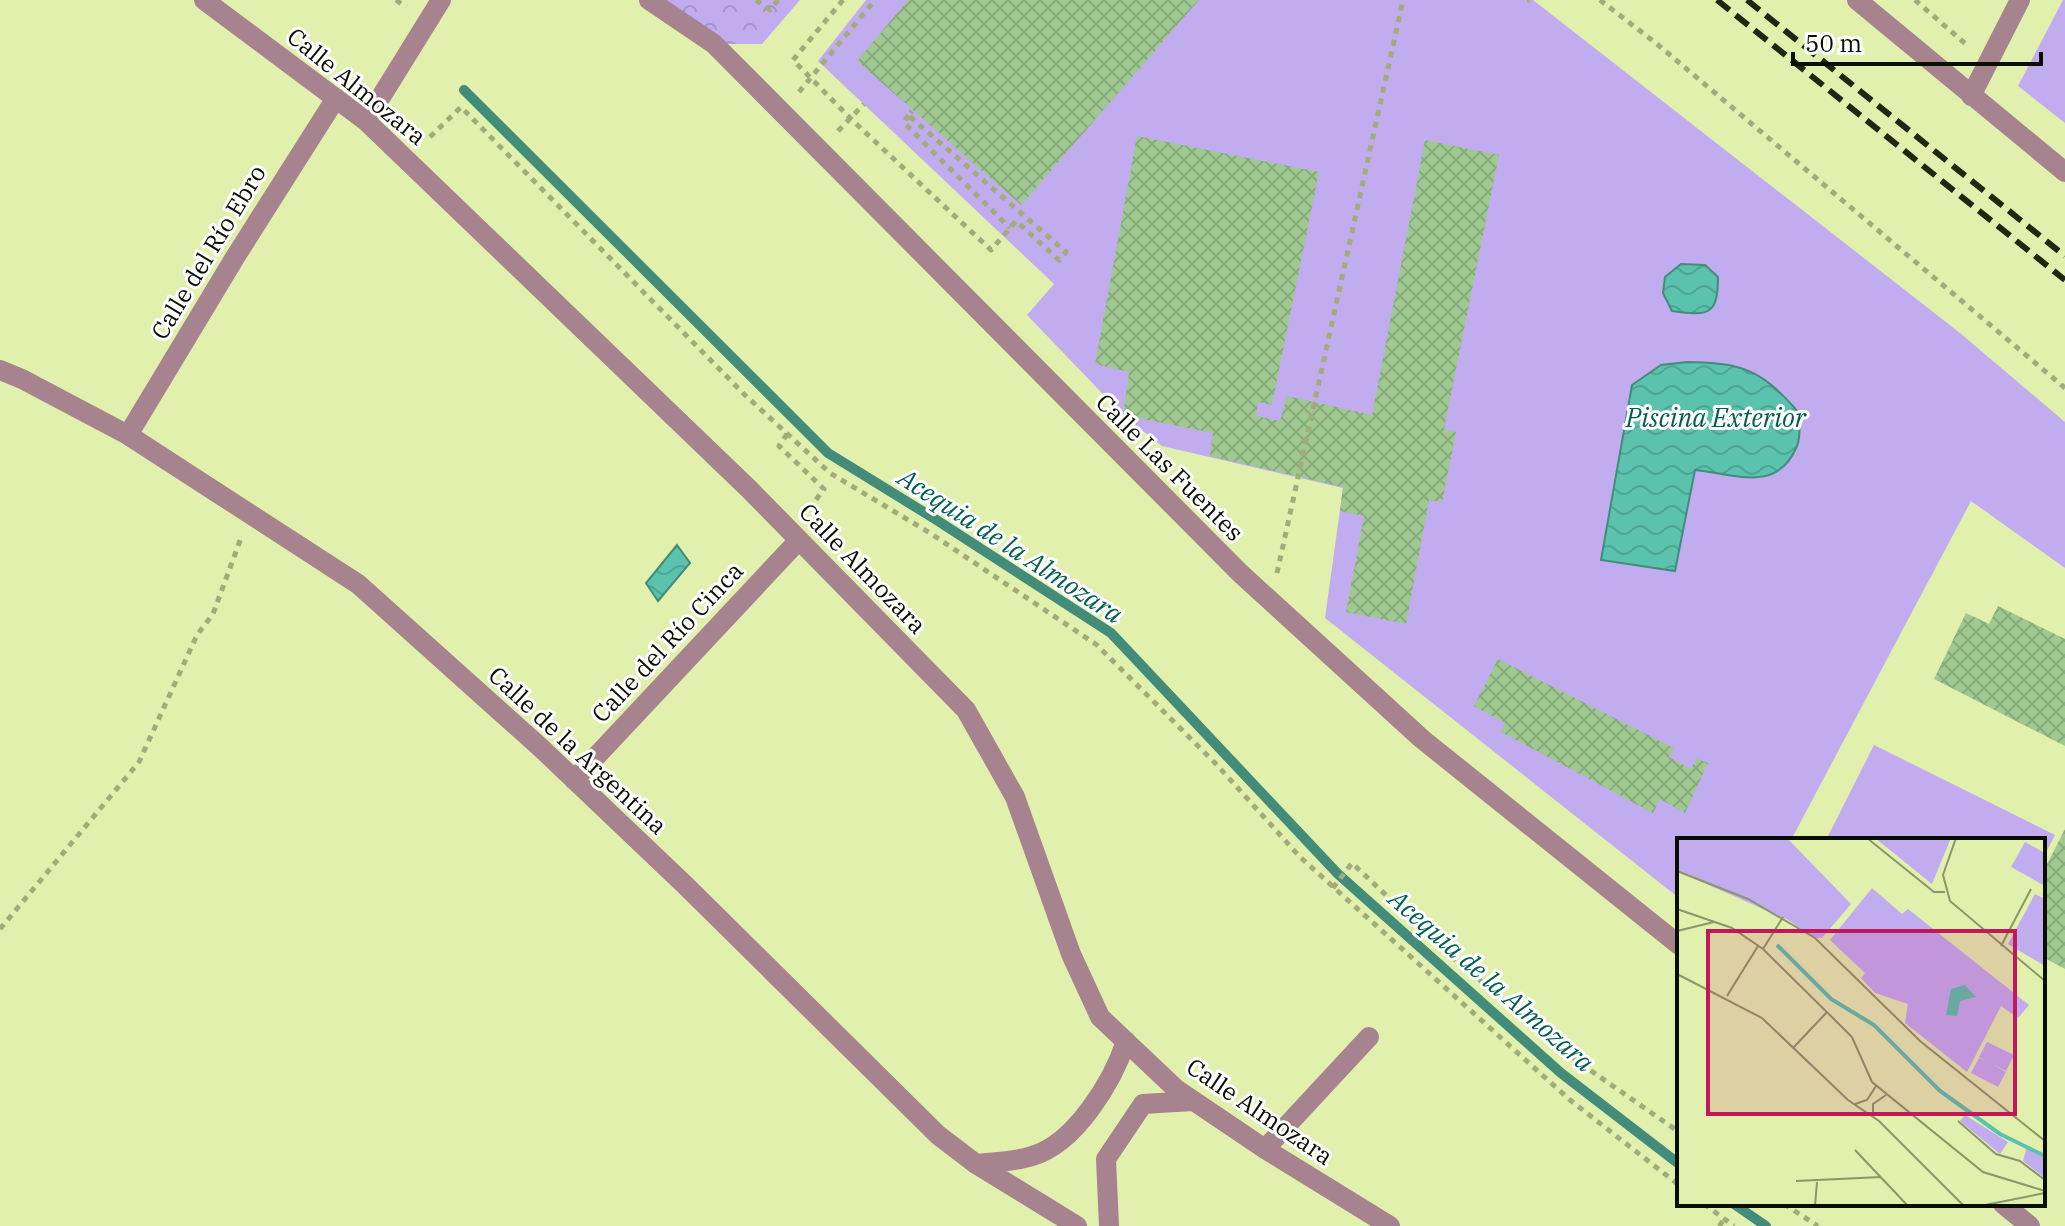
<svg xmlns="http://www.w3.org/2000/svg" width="2065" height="1226" viewBox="0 0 2065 1226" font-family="'IBM Plex Serif',serif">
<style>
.grass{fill:#c1acf0}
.park{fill:url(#park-crowns)}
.water{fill:url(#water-waves);stroke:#428c79;stroke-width:2}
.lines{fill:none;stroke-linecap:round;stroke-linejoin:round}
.stream{stroke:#428c79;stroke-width:10}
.building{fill:url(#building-cross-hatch)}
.path{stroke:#a1ac7a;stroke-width:5;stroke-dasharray:6 6;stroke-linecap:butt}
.minor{stroke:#a6838e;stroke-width:20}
.rail{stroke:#212612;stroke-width:6;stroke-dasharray:16 8;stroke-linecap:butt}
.labels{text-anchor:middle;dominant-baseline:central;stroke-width:6;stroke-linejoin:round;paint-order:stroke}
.street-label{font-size:24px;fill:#0a0e00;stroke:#fff}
.water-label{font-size:26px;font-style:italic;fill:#015e51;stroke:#fff}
.inset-river{fill:none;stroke:#5ac2ad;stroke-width:4}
.inset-road{fill:none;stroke:#8c9668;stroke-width:2}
.view{fill:#c2185b;fill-opacity:0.15;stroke:#c2185b;stroke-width:4}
.inset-edge{fill:none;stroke:#0a0e00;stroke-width:4}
</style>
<defs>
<pattern id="park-crowns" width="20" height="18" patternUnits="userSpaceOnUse" patternTransform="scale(2)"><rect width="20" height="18" fill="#c1acf0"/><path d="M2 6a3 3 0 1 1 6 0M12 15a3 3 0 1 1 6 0" fill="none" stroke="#a493cc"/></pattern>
<pattern id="water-waves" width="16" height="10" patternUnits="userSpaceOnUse" patternTransform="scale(2)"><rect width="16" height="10" fill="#5ac2ad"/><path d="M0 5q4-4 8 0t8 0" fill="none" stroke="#4da693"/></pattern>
<pattern id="building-cross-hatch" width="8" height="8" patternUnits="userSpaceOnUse" patternTransform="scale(2)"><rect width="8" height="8" fill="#a0c992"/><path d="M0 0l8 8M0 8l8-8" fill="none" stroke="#88ab7c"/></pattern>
</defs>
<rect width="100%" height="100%" fill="#e2f0ae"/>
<path class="grass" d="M 866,0 L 1533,0 L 1960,333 L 2065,422 L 2065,568 L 1971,501 L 1791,840 L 1679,840 L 1679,898 L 1325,618 L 1343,488 L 1162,446 L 1123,415 L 1027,315 L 1054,284 L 818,61 Z
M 2063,0 L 2065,0 L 2065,123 L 2018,86 Z
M 1874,745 L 2055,835 L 2043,858 L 2043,840 L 1826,840 Z"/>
<path class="park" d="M 649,0 L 800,0 L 762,44 L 714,44 Z"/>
<path class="water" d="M 1681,264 L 1705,265 L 1718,277 C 1718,316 1708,316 1672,311 L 1663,293 L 1665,277 Z
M 1687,362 C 1744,363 1762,370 1800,414 C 1799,423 1801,437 1797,446 C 1777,494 1735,474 1695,470 L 1675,571 L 1601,560 L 1632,385 L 1661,365 Z
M 677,545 L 690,563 L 658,601 L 646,583 Z"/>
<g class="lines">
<path class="stream" d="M 464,90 L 828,453 L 935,519 L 1111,633 L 1338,874 L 1561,1073 L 1679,1164
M 1734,1204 L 1766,1226"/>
</g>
<path class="building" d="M 908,0 L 1199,0 L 1021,205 L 857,61 Z
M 1137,136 L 1319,172 L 1272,405 L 1258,402 L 1256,416 L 1280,421 L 1287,396 L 1372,415 L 1425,140 L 1499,155 L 1444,429 L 1456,432 L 1442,502 L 1429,500 L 1406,624 L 1346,612 L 1364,516 L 1340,511 L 1343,487 L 1210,456 L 1213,433 L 1123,415 L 1129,372 L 1095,364 Z
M 1998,606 L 2065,639 L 2065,746 L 1934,679 L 1966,613 L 1989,624 Z
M 1498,659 L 1674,748 L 1669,757 L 1691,769 L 1697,758 L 1708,763 L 1685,813 L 1660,799 L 1653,813 L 1501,732 L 1505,723 L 1474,706 Z
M 2065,829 L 2065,969 L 2043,957 L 2043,872 Z"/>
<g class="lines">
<path class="path" d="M 396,0 L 406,7
M 756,0 L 770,10 L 778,0
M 843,0 L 793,60 L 850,118 L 991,250 L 1016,221 L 1059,260 L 1066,252 L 908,115 L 912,111
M 1527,0 L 1530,0
M 1600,0 L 1657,44 L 2065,388
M 1915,0 L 1968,46
M 799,92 L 875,0
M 908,115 L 904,123 L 1010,228
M 838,131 L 864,104
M 430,137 L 461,107 L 745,395 L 830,473 L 930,533 L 1097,645 L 1217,765 L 1300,857 L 1570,1100 L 1679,1185
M 787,434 L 779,446 L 824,489 L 815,501
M 1277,573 L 1403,0
M 1333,888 L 1352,863 L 1446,952 L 1577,1061 L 1679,1132
M 0,929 L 139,762 L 197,635 L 213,614 L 241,538
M 1704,1204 L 1734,1226
M 1784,1204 L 1818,1226
M 1719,1226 L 1724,1220"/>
<path class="minor" d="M 204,0 L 366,121 L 749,489 L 966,710 L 1015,797 L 1071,954 L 1100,1017 L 1176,1089 L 1265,1149 L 1390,1226
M 649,0 L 714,44 L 1240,573 L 1422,739 L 1679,945
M 1857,0 L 2065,172
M 1971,96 L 2020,0
M 366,121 L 441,0
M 0,370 L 22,379 L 128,435 L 358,584 L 541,748 L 685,885 L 938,1135 L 976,1164 L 1077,1226
M 128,435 L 234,259 L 336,98
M 574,780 L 799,540
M 1265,1149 L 1369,1037
M 976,1164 C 995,1162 1014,1162 1032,1156 C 1075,1144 1113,1081 1126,1041
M 2003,1204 L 2030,1226
M 1109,1226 L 1106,1159 L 1143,1104 L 1193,1101"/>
<path class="rail" d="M 1717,0 L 2065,280
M 1747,0 L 2065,256"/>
</g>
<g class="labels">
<g class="street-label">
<text transform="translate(357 86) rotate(39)">Calle Almozara</text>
<text transform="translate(208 252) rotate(-59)">Calle del Río Ebro</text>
<text transform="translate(1170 467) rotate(45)">Calle Las Fuentes</text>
<text transform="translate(863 568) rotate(46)">Calle Almozara</text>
<text transform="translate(667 642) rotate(-47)">Calle del Río Cinca</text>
<text transform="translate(578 750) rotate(43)">Calle de la Argentina</text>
<text transform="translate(1260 1111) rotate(34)">Calle Almozara</text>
</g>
<g class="water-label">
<text x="1716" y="417">Piscina Exterior</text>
<text transform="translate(1011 545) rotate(33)">Acequia de la Almozara</text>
<text transform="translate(1492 980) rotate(41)">Acequia de la Almozara</text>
</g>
</g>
<g transform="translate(1677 838)">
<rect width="368" height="368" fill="#e2f0ae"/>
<path d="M 198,0 L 274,0 L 255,46 ZM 348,4 L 368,15 L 368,48 L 334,29 ZM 195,50 L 225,76 L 231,71 L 352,167 L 341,180 L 324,168 L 290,234 L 228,185 L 231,166 L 198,155 L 184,140 L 188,135 L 153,102 ZM 358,56 L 368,61 L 368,128 L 331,106 ZM 310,204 L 337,217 L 329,233 L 315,226 L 329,234 L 321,249 L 294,235 L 302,220 L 309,223 L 302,219 Z" fill="#c1acf0"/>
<path d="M 0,0 L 110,0 L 174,66 L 145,100 L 138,100 L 111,82 L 0,33 ZM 288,277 L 331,304 L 323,316 L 283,283 ZM 350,308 L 368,319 L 368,340 L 346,323 Z" fill="#c1acf0"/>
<path d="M 288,147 L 299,159 L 283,163 L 280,178 L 269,177 L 274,151 Z" fill="#5ac2ad"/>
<path class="inset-river" d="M 100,107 L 154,161 L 197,187 L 263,253 L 323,296 L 368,318"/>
<path class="inset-road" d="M 190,0 L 257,54 L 268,54M 279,0 L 266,37 L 273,63 L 368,143M 0,33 L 71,61 L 138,100 L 243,203 L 368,303M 0,71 L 55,90 L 86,111 L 175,199 L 195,244 L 306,334 L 368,353M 0,93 L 37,84M 324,108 L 354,51M 86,111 L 106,79M 0,136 L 85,180 L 171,262 L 202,283 L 287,368M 50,158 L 81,108M 117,209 L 150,174M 178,266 L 190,262 L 199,248M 196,278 L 196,266 L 209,257M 281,283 L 319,316 L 343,323 L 368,342M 178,312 L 231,368M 119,343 L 204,339M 138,368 L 140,344M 303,368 L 368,355"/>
<path class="view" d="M 31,93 L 338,93 L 338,276 L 31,276 Z"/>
<rect width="368" height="368" class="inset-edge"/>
</g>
<path d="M1793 52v12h248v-12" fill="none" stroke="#0a0e00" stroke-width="4"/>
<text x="1805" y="52" font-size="24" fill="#0a0e00" stroke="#ffffff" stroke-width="6" paint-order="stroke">50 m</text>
</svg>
